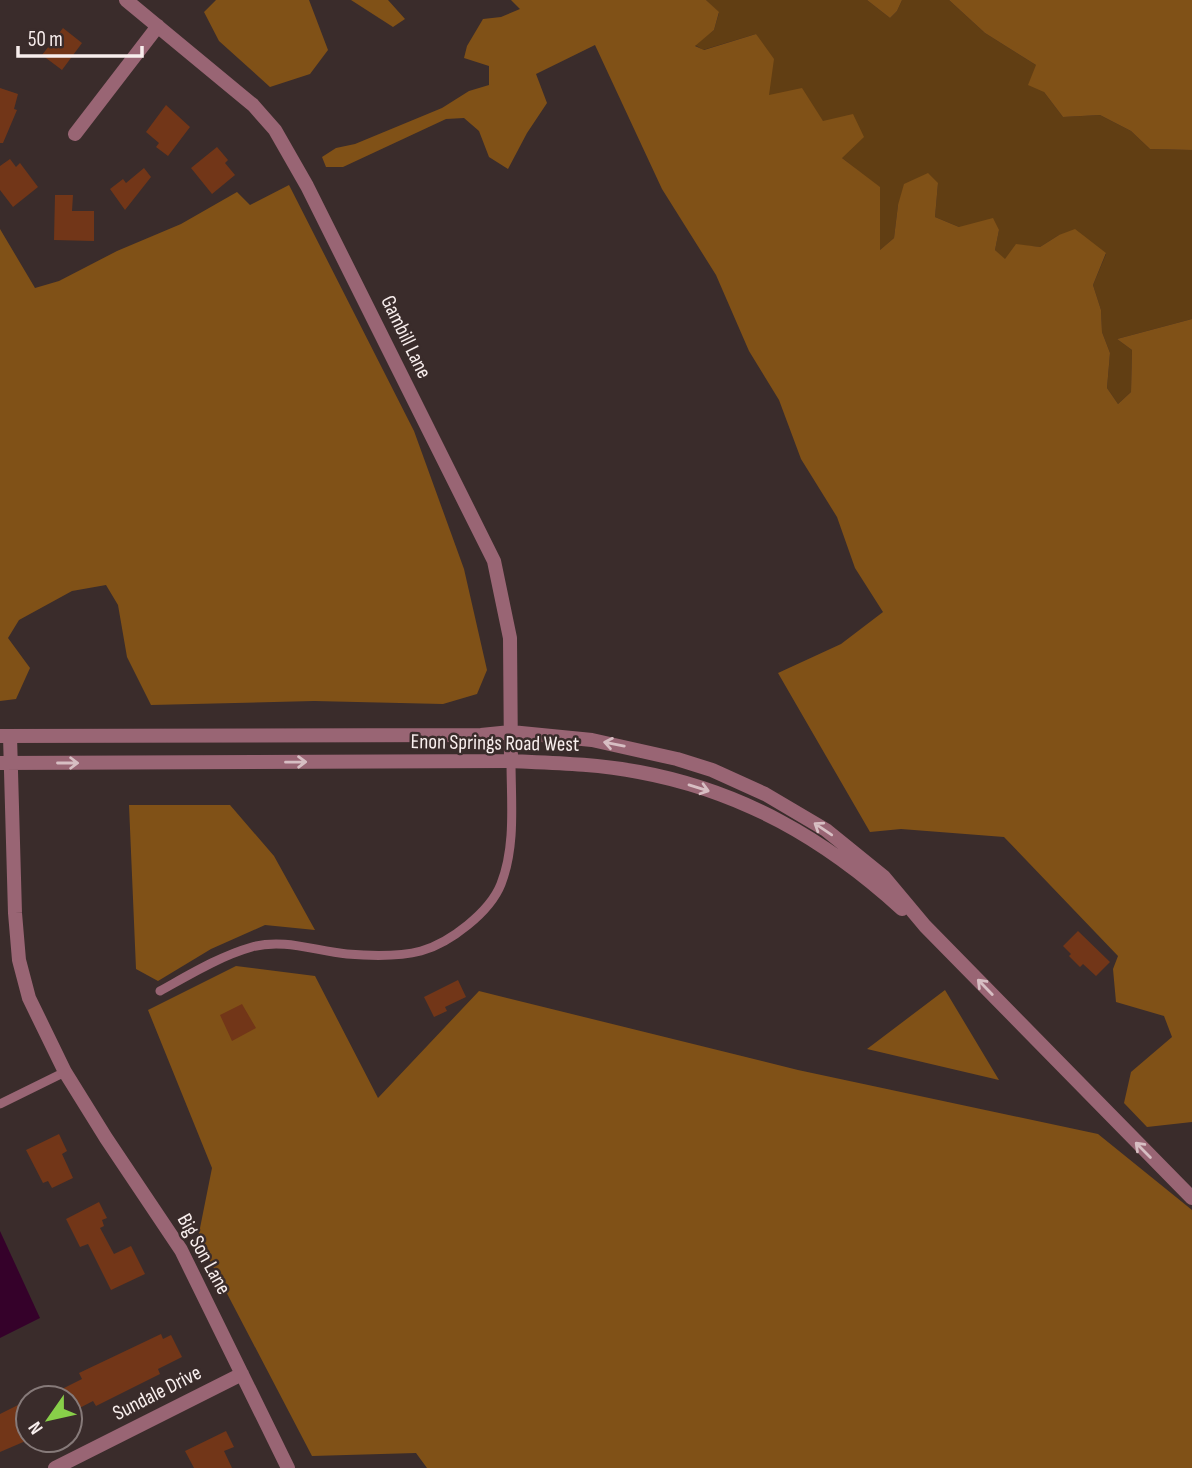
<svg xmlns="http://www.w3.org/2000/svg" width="1192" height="1468" viewBox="0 0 1192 1468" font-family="'Sofia Sans Condensed',sans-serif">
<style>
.green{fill:#613e13}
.forest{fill:#805117}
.water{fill:#35012a}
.building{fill:#723618}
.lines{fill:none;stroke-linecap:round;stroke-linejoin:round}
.lane{stroke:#996574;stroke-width:9}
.street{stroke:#996574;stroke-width:14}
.oneway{stroke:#d7bec3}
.labels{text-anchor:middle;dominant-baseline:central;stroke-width:5;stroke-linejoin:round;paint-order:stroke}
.street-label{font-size:21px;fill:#f8eeed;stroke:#3a2c2b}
</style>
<rect width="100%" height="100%" fill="#3a2c2b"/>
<path class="green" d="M 706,0 L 867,0 L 890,18 L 897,11 L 902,0 L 949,0 L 985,33 L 1036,65 L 1044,92 L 1063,117 L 1100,115 L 1131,131 L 1150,149 L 1192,150 L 1192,319 L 1117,339 L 1132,350 L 1131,392 L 1118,404 L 1107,388 L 1110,353 L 1102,332 L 1101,310 L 1093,285 L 1106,254 L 1059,235 L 1040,247 L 1016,245 L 1005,260 L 995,250 L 999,230 L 959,227 L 935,217 L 938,183 L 898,205 L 894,238 L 879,251 L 879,187 L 842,158 L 823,121 L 768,95 L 756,34 L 703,50 L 695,45 L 714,30 L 719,13 Z"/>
<path class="forest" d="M 216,0 L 309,0 L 328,50 L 310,74 L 270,87 L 219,41 L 204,12 Z
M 351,0 L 388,0 L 405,19 L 393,27 Z
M 511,0 L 706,0 L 719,12 L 714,30 L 695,46 L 704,50 L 756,34 L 774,59 L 769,95 L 802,88 L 823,121 L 853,114 L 864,137 L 842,158 L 880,187 L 880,250 L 894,238 L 898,205 L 904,184 L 928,173 L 938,183 L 935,217 L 959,227 L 993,218 L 999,230 L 995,250 L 1005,259 L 1016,244 L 1040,247 L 1059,235 L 1075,229 L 1106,253 L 1093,285 L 1101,310 L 1102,332 L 1110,353 L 1107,388 L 1118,404 L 1131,392 L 1132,350 L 1117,339 L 1192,319 L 1192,1122 L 1147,1127 L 1124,1103 L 1131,1072 L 1172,1037 L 1164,1016 L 1116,1002 L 1113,969 L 1118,956 L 1004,837 L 901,829 L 870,832 L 778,673 L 841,644 L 883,612 L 855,568 L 837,517 L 801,459 L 779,400 L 749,351 L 716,275 L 662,189 L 595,45 L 536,74 L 547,103 L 527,133 L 508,169 L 489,157 L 479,131 L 464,118 L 446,119 L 343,167 L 326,167 L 322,157 L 336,148 L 355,144 L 442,108 L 469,91 L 489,85 L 489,66 L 464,58 L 467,46 L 483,19 L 501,17 L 520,9 Z
M 867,0 L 902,0 L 897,11 L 890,18 Z
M 949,0 L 1192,0 L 1192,150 L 1150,149 L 1131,131 L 1100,115 L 1063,117 L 1044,92 L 1028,85 L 1036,65 L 985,33 Z
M 289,185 L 414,431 L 464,569 L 487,670 L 477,694 L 443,704 L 314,701 L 151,705 L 127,657 L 118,605 L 106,585 L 72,591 L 19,620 L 8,638 L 30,668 L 16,699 L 0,701 L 0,229 L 35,288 L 59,281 L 117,251 L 181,224 L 237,192 L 250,205 Z
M 129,805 L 230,805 L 274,856 L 315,930 L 265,925 L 211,949 L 158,981 L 136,969 Z
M 236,966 L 315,976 L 378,1098 L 479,991 L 798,1070 L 1098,1134 L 1192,1210 L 1192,1468 L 427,1468 L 416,1453 L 312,1456 L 198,1238 L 212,1168 L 148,1010 Z
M 945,990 L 999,1080 L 867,1049 Z"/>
<path class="water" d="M 0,1231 L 40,1318 L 0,1338 Z"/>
<path class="building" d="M 63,28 L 82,43 L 62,70 L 42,55 Z
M 0,88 L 18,94 L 14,109 L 17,110 L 3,143 L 0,143 Z
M 166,105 L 190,127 L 168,156 L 156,147 L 159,143 L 146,132 Z
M 217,147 L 228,160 L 225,163 L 235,175 L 212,194 L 191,168 Z
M 10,159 L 16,167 L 20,163 L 38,187 L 13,207 L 0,190 L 0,166 Z
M 144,168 L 151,177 L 125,210 L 110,189 L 123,179 L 126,183 Z
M 55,195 L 73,195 L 72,211 L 94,211 L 94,241 L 54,240 Z
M 1078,931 L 1110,962 L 1096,976 L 1083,964 L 1080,967 L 1069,956 L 1071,954 L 1063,946 Z
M 458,980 L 466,997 L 445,1007 L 447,1011 L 434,1017 L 424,997 Z
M 242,1004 L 256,1028 L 232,1041 L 220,1015 Z
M 59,1134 L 67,1151 L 62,1154 L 73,1178 L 52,1188 L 48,1181 L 43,1183 L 26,1150 Z
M 99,1202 L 107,1218 L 102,1220 L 104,1226 L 100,1228 L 114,1254 L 131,1246 L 145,1274 L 111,1290 L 88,1244 L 80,1247 L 66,1219 Z
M 161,1334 L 163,1339 L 171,1335 L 182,1357 L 158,1369 L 160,1374 L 96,1406 L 93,1401 L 70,1413 L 70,1398 L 44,1398 L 82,1379 L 79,1373 Z
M 28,1400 L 28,1440 L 0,1452 L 0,1414 Z
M 226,1431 L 234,1447 L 224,1451 L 232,1468 L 194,1468 L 185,1451 Z"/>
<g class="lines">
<path class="lane" d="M 160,991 C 189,975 220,956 252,947 C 284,938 315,951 347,954 C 371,956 398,957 421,951 C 450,943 490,912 501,884 C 516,846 511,801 511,761
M 0,1104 L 65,1072"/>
<path class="street" d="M 126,0 L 253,105 L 275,130 L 307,186 L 494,561 L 510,638 L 511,761
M 75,134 L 158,26
M 0,736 L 481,735 L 511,732 L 592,740 L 677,759 L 712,770 L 765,794 L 826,830 L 884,877 L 925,926 L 1192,1198
M 10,736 L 15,913 L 19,960 L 29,998 L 65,1072 L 106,1138 L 181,1250 L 288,1468
M 0,763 L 511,761 C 554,763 597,764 639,772 C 742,791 825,839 902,909
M 55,1468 L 242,1374"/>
</g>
<defs><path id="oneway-shaft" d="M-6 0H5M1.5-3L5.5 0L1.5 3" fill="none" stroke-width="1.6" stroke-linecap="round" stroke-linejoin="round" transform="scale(1.75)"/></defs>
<g class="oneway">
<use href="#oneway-shaft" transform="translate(614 744) rotate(-169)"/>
<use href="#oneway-shaft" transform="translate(296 762) rotate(-1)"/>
<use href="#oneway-shaft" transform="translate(68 763)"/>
<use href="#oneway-shaft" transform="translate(699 788) rotate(17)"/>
<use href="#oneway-shaft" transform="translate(823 829) rotate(-146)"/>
<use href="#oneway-shaft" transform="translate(985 987) rotate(-134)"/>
<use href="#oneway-shaft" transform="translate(1143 1150) rotate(-135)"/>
</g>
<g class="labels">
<g class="street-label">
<text transform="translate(406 337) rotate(64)">Gambill Lane</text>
<text transform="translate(495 743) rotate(1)">Enon Springs Road West</text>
<text transform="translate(204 1254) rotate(61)">Big Son Lane</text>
<text transform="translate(157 1393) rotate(-27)">Sundale Drive</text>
</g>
</g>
<g transform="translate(49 1419) rotate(236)"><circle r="33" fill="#3a2c2b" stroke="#867a79" stroke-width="2"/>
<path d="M0-5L12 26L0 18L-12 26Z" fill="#88cf49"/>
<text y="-10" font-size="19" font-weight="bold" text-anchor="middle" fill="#f8eeed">N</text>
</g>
<path d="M18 46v10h124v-10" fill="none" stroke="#f8eeed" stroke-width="3.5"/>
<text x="28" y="46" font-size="21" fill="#f8eeed" stroke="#3a2c2b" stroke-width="5" paint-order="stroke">50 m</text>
</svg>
